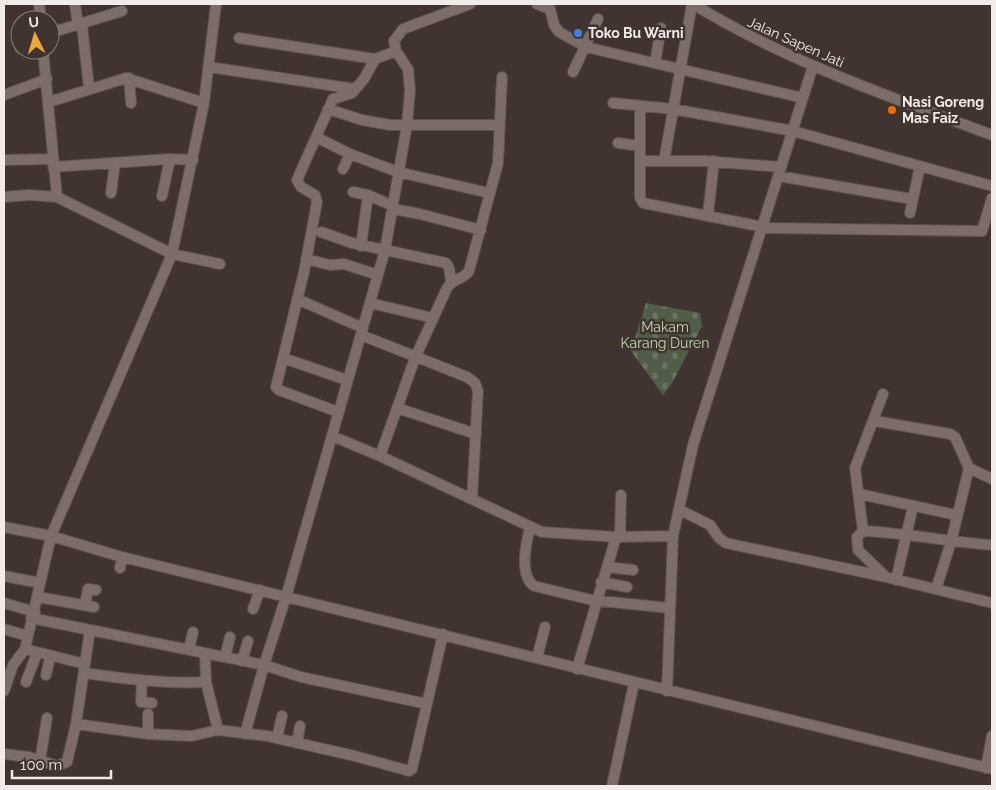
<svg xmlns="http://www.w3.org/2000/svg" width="996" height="790" viewBox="0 0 996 790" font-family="Raleway,sans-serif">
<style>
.cemetery{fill:url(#cemetery-stones)}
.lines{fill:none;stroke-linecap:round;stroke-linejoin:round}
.minor-casing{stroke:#5c524e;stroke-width:12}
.minor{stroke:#7c6d68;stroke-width:10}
.shop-dot{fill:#3f7fe0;stroke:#413430;stroke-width:2}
.food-dot{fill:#e8710a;stroke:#413430;stroke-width:2}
.labels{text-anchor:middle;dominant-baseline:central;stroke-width:5;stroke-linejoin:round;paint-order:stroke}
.poi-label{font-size:14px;font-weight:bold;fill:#f3ebe8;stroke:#413430;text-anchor:start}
.street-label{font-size:14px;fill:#f3ebe8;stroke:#413430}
.park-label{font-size:14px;fill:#bcdaa8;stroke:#413430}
</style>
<defs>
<pattern id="cemetery-stones" width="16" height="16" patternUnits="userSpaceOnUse" patternTransform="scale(1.25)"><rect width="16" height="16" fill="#505d48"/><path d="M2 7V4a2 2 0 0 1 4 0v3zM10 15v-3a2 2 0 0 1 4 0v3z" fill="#6a7462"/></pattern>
</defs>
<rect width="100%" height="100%" fill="#413430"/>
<path class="cemetery" d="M 646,303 L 700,313 L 702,326 L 671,385 L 663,395 L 631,351 Z"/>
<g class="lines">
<g class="minor-casing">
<path id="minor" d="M 39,4 L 41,20
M 75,4 L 78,26
M 537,4 L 550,9 L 554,25 L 559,32 L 586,47 L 803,98
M 692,4 L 664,161 L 705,161 L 781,167
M 693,4 C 786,61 890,97 992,135
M 82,25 L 89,88
M 50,33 L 122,11
M 20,48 L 20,47
M 43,50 L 57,197
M 396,51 L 394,41 L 403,29 L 470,4
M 655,63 L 661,28
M 209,67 L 355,89
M 573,72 L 598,19
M 129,78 L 131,103
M 4,95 L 47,79
M 49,102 L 126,78 L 204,103
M 613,103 L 673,109 L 793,131 L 992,186
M 640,106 L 640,198 L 643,203 L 768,228 L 979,231 L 982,231 L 992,198
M 328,109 L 362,120 L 390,125 L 499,125
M 316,137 L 350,154 L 398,172 L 489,193
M 618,143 L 640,146
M 4,160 L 52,159
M 640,161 L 664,161
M 53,167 L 170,159 L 193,160
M 343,169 L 350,154
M 778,176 L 912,199
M 353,192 L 368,195 L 393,206
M 111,193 L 115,163
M 162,196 L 170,159
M 4,197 L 29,195 L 57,197 L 172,254 L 204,103 L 216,4
M 393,209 L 420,214 L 481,230
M 910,213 L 920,166
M 708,215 L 714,161
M 321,232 L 352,243 L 446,263 L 449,268 L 451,281
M 361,246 L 368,195
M 306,259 L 330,265 L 344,264 L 378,275
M 297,299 L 363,328
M 370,303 L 433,318
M 361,335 L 467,377 L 475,383 L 478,391 L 472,499
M 283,358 L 347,380
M 883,394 L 855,468 L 863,531 L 857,537 L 858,550 L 886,577
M 397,408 L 476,434
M 338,412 L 279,390 L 276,387 L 304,272 L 317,202 L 315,195 L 301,187 L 297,180 L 333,99 L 352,93 L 364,79 L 375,59
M 875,421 L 950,434 L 955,437 L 969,468 L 992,479
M 332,436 L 380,456 L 542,532 L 616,537 L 673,536
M 380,456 L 415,358 L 447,288 C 453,278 463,280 469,271 L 498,163 L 502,77
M 859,494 L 956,515
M 680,510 L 710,525 L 719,538 L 726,543 L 886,577 L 992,603
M 4,527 L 51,536 L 122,557 L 992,769
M 530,528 C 526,543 519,575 534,586 L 592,600 L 669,608
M 863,531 C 907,533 949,542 992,545
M 620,537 L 621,495
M 607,567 L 633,570
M 120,568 L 122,557
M 4,576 L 40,583
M 896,580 L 913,506
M 601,582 L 627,587
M 936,589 L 951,542 L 969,468
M 38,597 L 94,607
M 4,603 L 35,612
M 85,605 L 88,589 L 96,590
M 253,609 L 260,590
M 31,618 L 264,665 L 286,597 L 385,250 L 407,125 L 410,90 L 408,69 L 396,51 L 375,59 L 239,38
M 4,629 L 27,636
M 25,649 L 85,664
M 189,649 L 193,632
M 205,653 L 206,682 L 218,730
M 225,657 L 230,637
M 537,658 L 545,627
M 242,661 L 248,641
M 577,669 L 616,537
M 85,673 C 125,679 165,684 206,682
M 46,675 L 50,657
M 142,680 L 141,702 L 152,703
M 26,682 L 37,653
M 4,691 L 13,665 L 25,649 L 51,536 L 172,254 L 220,264
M 667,691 L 673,536 L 693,445 L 813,66
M 148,714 L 148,734
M 76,724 L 148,734 L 192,736 L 218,730 L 267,736 L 355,756 L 409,771 L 412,769 L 443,634
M 245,734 L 264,665 L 301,677 L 427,704
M 277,738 L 282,716
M 297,743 L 300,726
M 4,754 L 29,757 L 57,766 L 67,762 L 76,724 L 90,630
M 40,761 L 47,718
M 986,768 L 992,736
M 612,786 L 634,683"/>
</g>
<use href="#minor" class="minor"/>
</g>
<circle class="shop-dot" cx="578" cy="33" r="5"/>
<circle class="food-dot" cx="892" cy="110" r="5"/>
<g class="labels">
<g class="poi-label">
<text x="588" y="33">Toko Bu Warni</text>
<text x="902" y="102">Nasi Goreng<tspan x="902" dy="16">Mas Faiz</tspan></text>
</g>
<g class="street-label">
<text transform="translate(796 42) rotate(24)">Jalan Sapen Jati</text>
</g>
<g class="park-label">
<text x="665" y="327">Makam<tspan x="665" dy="16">Karang Duren</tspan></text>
</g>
</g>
<rect width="996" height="790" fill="none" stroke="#f3ebe8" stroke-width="10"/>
<g transform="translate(35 35) rotate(355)"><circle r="24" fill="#413430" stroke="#887d7a"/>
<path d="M0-4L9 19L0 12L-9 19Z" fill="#eda83b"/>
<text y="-8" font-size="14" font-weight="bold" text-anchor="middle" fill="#f3ebe8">U</text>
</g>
<path d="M12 770v8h99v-8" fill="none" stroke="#f3ebe8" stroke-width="2.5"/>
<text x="20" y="770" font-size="15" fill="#f3ebe8" stroke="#413430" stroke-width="4" paint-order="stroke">100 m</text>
</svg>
